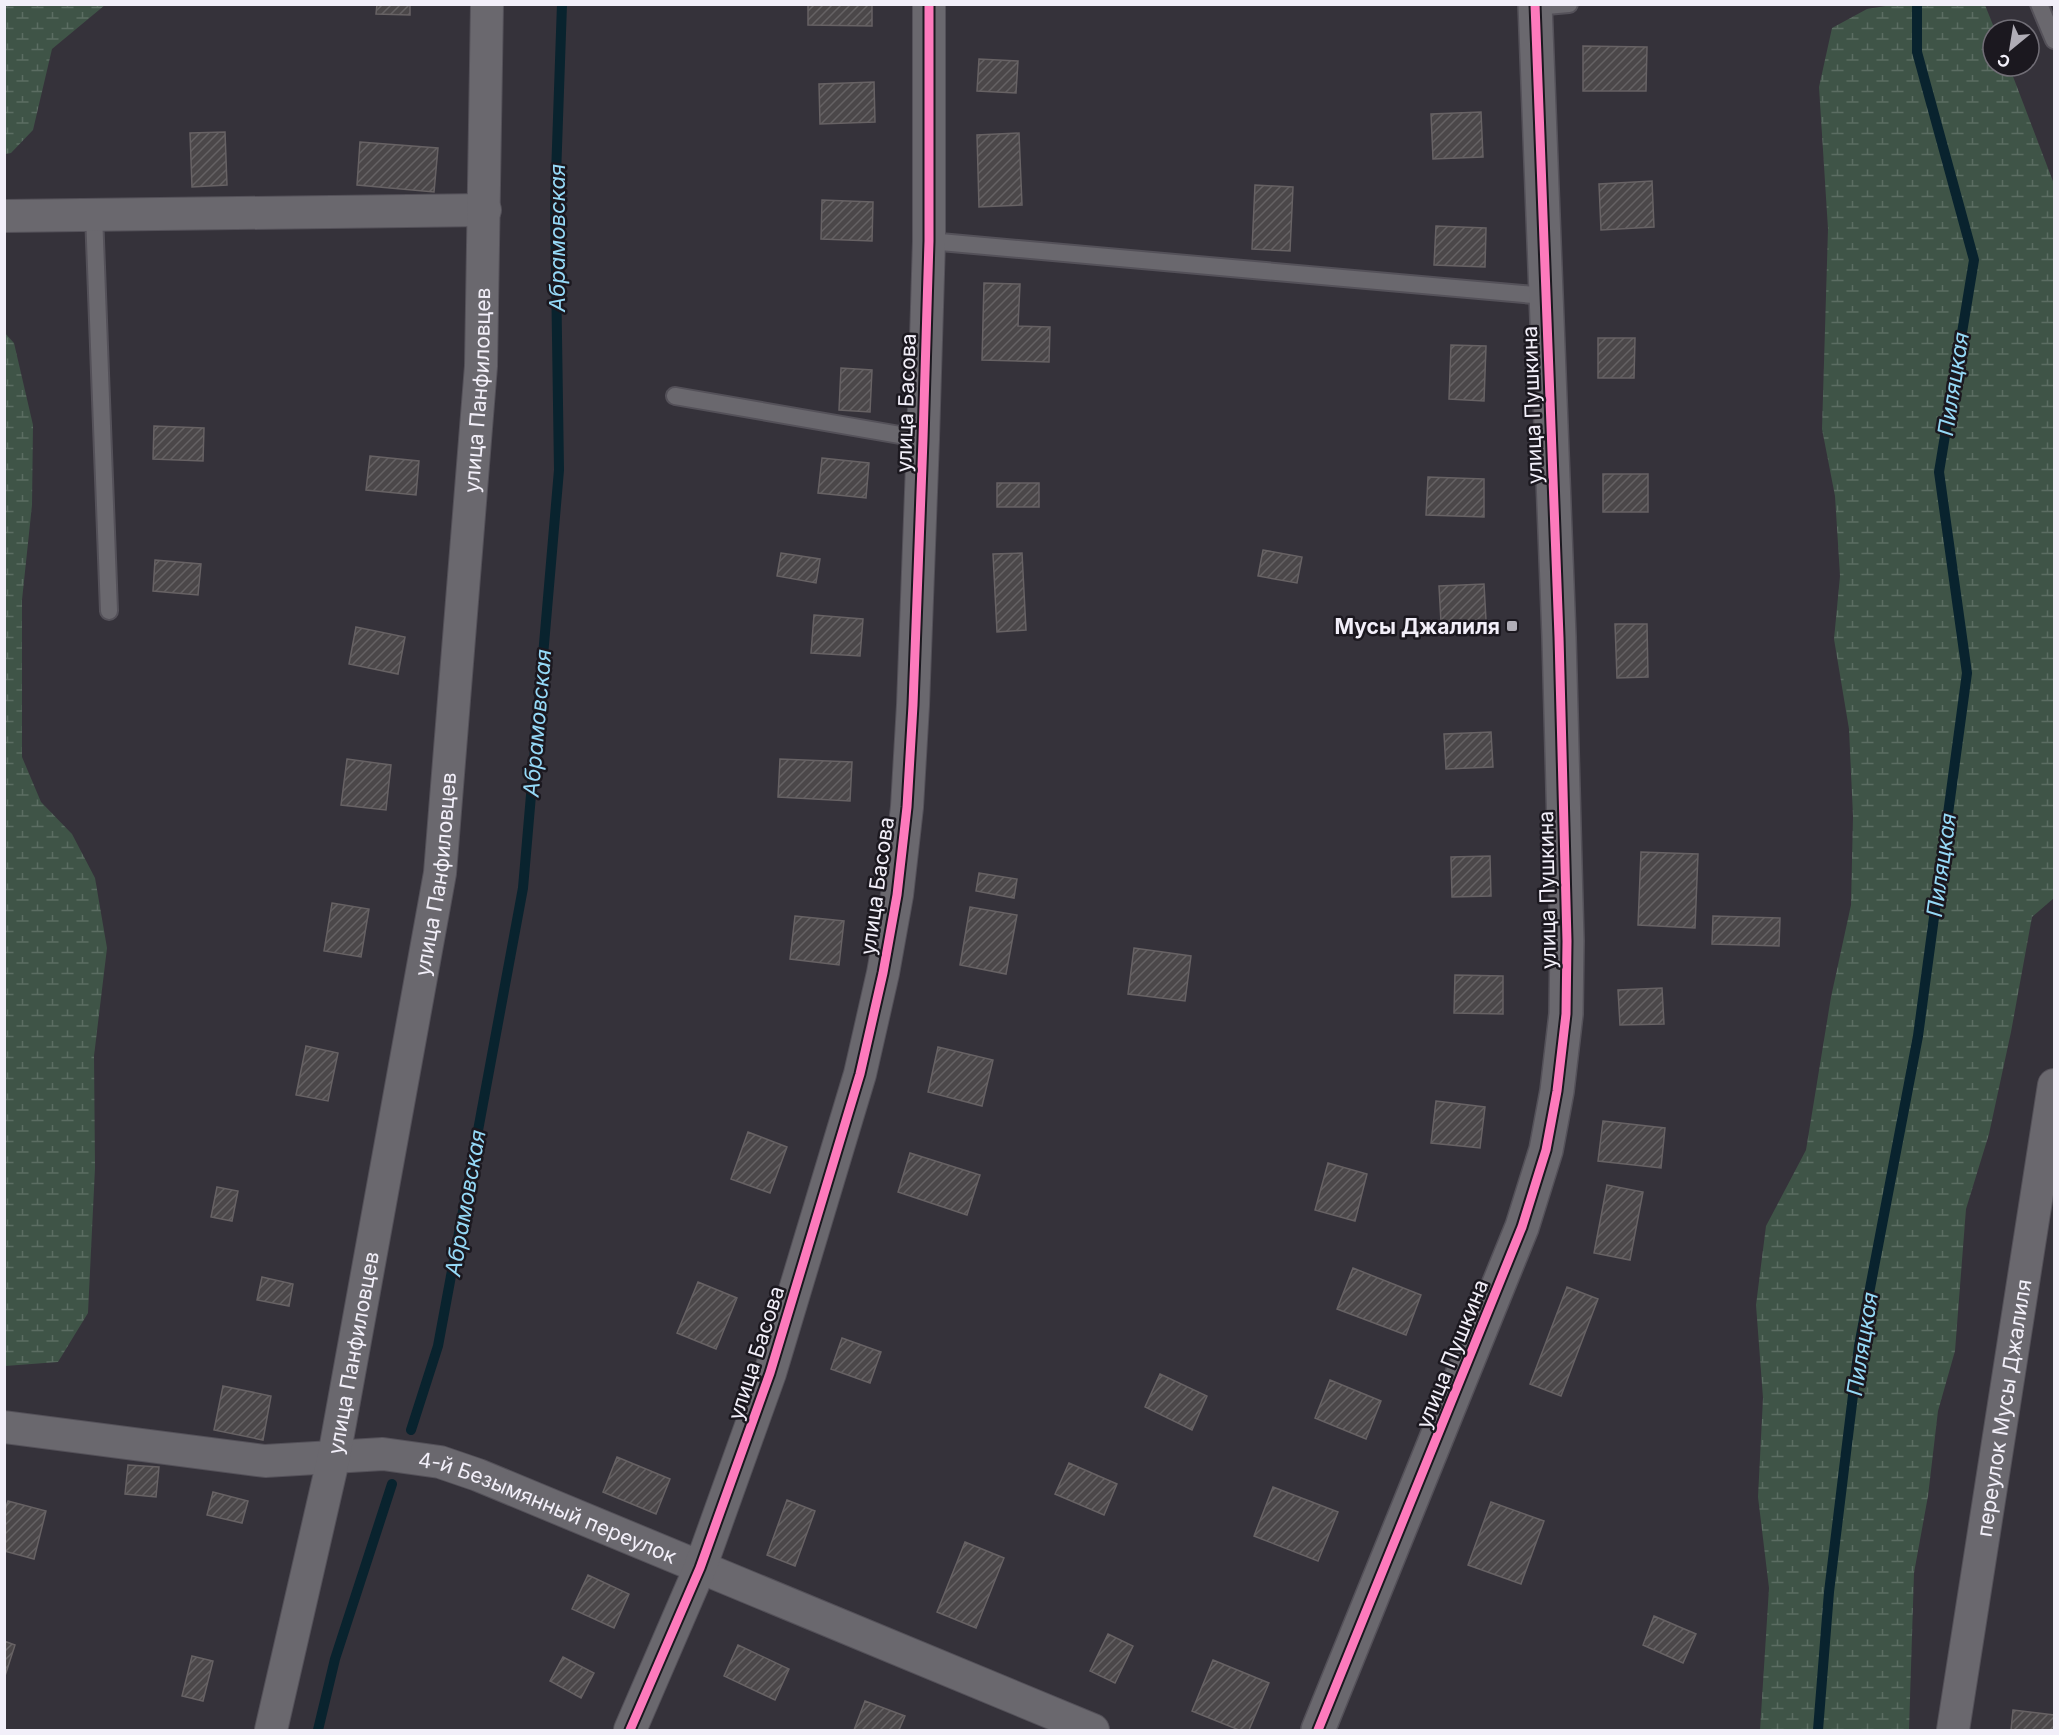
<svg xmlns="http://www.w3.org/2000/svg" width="2059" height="1735" viewBox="0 0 2059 1735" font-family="Inter,sans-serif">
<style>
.wetland{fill:url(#wetland-marsh)}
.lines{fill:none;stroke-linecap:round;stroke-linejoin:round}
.stream{stroke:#09232e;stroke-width:10}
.building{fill:url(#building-hatch);stroke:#676264;stroke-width:1.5}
.service-casing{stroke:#545159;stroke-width:20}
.minor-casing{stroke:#545159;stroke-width:34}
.tertiary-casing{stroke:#545159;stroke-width:36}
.service{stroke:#6a686e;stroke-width:16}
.minor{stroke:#6a686e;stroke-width:32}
.tertiary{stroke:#6a686e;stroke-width:33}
.cycleway-casing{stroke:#1b181f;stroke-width:13}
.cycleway{stroke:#fd7abc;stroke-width:9}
.poi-dot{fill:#b0adb6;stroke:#1b181f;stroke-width:2}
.labels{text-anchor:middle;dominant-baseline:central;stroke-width:5;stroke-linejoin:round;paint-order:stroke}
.street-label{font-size:21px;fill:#f2eff9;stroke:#1b181f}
.poi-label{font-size:21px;font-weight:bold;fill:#f2eff9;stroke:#1b181f;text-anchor:end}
.water-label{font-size:22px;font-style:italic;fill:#95d9f7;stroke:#1b181f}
</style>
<defs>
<pattern id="wetland-marsh" width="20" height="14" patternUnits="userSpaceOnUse" patternTransform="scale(1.5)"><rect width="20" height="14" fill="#3f5447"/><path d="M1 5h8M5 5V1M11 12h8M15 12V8" fill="none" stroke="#5b6d62"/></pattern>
<pattern id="building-hatch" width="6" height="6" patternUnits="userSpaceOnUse" patternTransform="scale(1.5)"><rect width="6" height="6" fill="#4b4749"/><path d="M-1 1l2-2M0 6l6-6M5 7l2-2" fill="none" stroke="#656264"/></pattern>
</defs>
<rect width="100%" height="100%" fill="#35323a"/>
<path class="wetland" d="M 4,5 L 105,5 L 52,49 L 33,130 L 11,153 L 5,154 Z
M 1892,5 L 1985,5 L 1995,30 L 1993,30 L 1993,66 L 2009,66 L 2054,184 L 2054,898 L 2032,917 L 2011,1032 L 1989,1134 L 1966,1209 L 1955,1351 L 1938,1411 L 1928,1496 L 1914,1573 L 1909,1730 L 1760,1730 L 1769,1588 L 1758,1497 L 1763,1398 L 1756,1305 L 1766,1226 L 1806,1150 L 1831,997 L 1851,905 L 1853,816 L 1849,729 L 1834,639 L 1840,576 L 1835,496 L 1822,429 L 1828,229 L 1819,87 L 1832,28 L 1867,9 Z
M 4,332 L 14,343 L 33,425 L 32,505 L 22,600 L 22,757 L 41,802 L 72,834 L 95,878 L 107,948 L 94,1056 L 95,1168 L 88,1313 L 58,1362 L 5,1366 Z"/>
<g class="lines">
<path class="stream" d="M 411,1430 L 438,1346 L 523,888 L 559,470 L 555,204 L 562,4
M 318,1730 L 335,1659 L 392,1484
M 1818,1730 L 1829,1592 L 1859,1346 L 1918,1036 L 1967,673 L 1939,472 L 1974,260 L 1917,52 L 1917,4"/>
</g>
<path class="building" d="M 377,4 L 410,4 L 410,15 L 376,14 Z
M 808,4 L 872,4 L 872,26 L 808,25 Z
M 1583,46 L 1647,47 L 1646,91 L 1583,91 Z
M 979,59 L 1018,61 L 1016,93 L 977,91 Z
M 874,82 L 875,122 L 820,124 L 819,84 Z
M 1481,112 L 1483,157 L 1433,159 L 1431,114 Z
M 225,132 L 227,185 L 192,187 L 190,133 Z
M 1019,133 L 1022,205 L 979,207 L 977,135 Z
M 360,142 L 438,148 L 434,192 L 357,185 Z
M 1652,181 L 1654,227 L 1601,230 L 1599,184 Z
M 1255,185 L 1293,187 L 1290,251 L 1252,249 Z
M 822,200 L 873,202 L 872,241 L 821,239 Z
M 1436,226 L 1486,228 L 1485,267 L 1434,265 Z
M 984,283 L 1020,284 L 1018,326 L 1050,327 L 1049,362 L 982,360 Z
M 1598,338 L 1635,338 L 1634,378 L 1598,378 Z
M 1451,345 L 1486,346 L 1484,401 L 1449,399 Z
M 841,368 L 872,370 L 870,412 L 839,410 Z
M 154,426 L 204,428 L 203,461 L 153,459 Z
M 370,456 L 419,461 L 416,495 L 366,490 Z
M 822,458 L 869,463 L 866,498 L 818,493 Z
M 1603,474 L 1648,474 L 1648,512 L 1603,512 Z
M 1428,477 L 1484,479 L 1484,517 L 1426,515 Z
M 997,483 L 1039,483 L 1039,507 L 997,507 Z
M 1263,550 L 1302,557 L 1297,583 L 1258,576 Z
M 781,553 L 820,559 L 816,583 L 777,576 Z
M 1022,553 L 1026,630 L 997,632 L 993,554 Z
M 155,560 L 201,564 L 198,595 L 153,591 Z
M 1484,584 L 1486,620 L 1441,622 L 1439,586 Z
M 814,615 L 863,619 L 860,656 L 811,653 Z
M 1615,624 L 1647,624 L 1648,677 L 1617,678 Z
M 356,627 L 405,637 L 398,674 L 349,664 Z
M 1491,732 L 1493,767 L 1446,769 L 1444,734 Z
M 347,759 L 391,765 L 386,810 L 341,805 Z
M 780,759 L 852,762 L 850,801 L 778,797 Z
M 1641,852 L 1698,854 L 1695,928 L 1638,925 Z
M 1490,856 L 1491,896 L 1452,897 L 1451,857 Z
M 979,873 L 1017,879 L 1014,898 L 976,891 Z
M 332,903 L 369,909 L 361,957 L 324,951 Z
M 970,907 L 1017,915 L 1006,974 L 960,965 Z
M 795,916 L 844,921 L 839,965 L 790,959 Z
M 1713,916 L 1780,918 L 1779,946 L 1712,944 Z
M 1134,948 L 1191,956 L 1185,1001 L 1128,994 Z
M 1455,975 L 1503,976 L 1503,1014 L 1454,1013 Z
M 1662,988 L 1664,1024 L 1620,1025 L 1618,990 Z
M 306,1046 L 338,1053 L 328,1101 L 296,1095 Z
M 938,1047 L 993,1060 L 982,1106 L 928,1092 Z
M 1436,1101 L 1485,1107 L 1480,1148 L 1431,1143 Z
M 1603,1121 L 1665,1128 L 1661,1168 L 1598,1161 Z
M 748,1132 L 787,1147 L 770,1193 L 731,1179 Z
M 910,1153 L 980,1175 L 967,1215 L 898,1192 Z
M 1328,1163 L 1367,1174 L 1355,1221 L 1315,1210 Z
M 1607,1185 L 1643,1192 L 1630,1260 L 1594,1253 Z
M 217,1187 L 238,1191 L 232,1221 L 211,1217 Z
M 1353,1268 L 1421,1295 L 1406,1335 L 1337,1309 Z
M 262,1277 L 293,1284 L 289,1306 L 257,1300 Z
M 698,1282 L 737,1298 L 716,1349 L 677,1333 Z
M 1567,1287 L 1598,1299 L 1561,1396 L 1530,1384 Z
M 842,1338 L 881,1352 L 870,1383 L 831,1369 Z
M 1160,1374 L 1207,1396 L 1192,1430 L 1145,1407 Z
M 1330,1380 L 1381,1401 L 1366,1439 L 1315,1418 Z
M 223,1386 L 271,1396 L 263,1440 L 214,1430 Z
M 617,1457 L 670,1479 L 656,1514 L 603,1492 Z
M 1069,1463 L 1117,1484 L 1104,1515 L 1055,1494 Z
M 128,1465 L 159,1467 L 156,1497 L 125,1494 Z
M 1273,1487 L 1338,1512 L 1318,1561 L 1254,1536 Z
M 213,1492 L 248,1501 L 242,1523 L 207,1515 Z
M 787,1500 L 815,1511 L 795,1566 L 767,1555 Z
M 8,1501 L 46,1511 L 34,1559 L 4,1551 L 4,1513 Z
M 1491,1502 L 1544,1521 L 1521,1584 L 1468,1565 Z
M 965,1542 L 1004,1558 L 976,1628 L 937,1612 Z
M 588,1575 L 629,1594 L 614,1628 L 572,1609 Z
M 1654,1616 L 1696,1634 L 1683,1663 L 1643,1645 Z
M 1108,1634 L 1133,1646 L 1115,1683 L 1090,1671 Z
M 4,1641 L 15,1645 L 4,1679 Z
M 738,1645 L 789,1669 L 775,1700 L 724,1676 Z
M 192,1656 L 213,1661 L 203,1701 L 182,1696 Z
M 563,1657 L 594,1673 L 581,1698 L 550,1681 Z
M 1213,1660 L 1269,1683 L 1249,1730 L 1239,1730 L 1192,1711 Z
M 865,1701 L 905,1716 L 899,1730 L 854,1730 Z
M 2013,1710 L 2054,1715 L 2054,1730 L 2011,1730 Z"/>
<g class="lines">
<g class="service-casing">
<path id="service" d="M 2039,4 L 2054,40
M 1535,7 L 1569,4
M 94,214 L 109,611
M 929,241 L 1545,296
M 675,396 L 923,439"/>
</g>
<g class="minor-casing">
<g id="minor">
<path d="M 4,216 L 485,210"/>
<path id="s1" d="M 4,1427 L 265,1461 L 383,1454 L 440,1462 L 478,1475 L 1093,1730"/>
<path id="s2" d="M 271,1730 L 334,1456 L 440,873 L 481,366 L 487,4"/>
<path d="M 630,1730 L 700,1568 L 770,1373 L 860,1074 L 883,973 L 897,895 L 907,807 L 913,705 L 923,439 L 929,241 L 929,4"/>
<path id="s3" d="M 1953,1730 L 2054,1085"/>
</g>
</g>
<g class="tertiary-casing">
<path id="tertiary" d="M 1318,1730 L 1522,1227 L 1546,1150 L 1557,1091 L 1566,1014 L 1567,941 L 1559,637 L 1535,4"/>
</g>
<use href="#service" class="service"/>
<use href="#minor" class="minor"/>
<use href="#tertiary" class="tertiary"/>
<g class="cycleway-casing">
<path id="cycleway" d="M 630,1730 L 700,1568 L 770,1373 L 860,1074 L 883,973 L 897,895 L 907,807 L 913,705 L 923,439 L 929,241 L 929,4
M 1318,1730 L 1522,1227 L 1546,1150 L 1557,1091 L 1566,1014 L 1567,941 L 1559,637 L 1535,4"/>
</g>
<use href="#cycleway" class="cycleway"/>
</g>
<rect class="poi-dot" x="1506" y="620" width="12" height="12" rx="3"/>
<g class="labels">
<g class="street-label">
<text stroke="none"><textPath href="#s2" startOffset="1358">улица Панфиловцев</textPath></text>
<text transform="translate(906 403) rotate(-88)">улица Басова</text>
<text transform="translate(1532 405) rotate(-92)">улица Пушкина</text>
<text stroke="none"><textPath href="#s2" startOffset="872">улица Панфиловцев</textPath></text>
<text transform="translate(877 886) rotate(-82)">улица Басова</text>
<text transform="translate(1547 890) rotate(-91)">улица Пушкина</text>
<text stroke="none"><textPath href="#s2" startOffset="386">улица Панфиловцев</textPath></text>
<text transform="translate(756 1353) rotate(-72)">улица Басова</text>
<text transform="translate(1452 1354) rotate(-68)">улица Пушкина</text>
<text stroke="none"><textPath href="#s3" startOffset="326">переулок Мусы Джалиля</textPath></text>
<text stroke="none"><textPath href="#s1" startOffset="555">4-й Безымянный переулок</textPath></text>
</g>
<g class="poi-label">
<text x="1500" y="626">Мусы Джалиля</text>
</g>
<g class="water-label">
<text transform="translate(557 238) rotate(-90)">Абрамовская</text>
<text transform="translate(1953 384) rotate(-81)">Пиляцкая</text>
<text transform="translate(537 723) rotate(-85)">Абрамовская</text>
<text transform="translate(1941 865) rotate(-82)">Пиляцкая</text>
<text transform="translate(465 1203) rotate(-80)">Абрамовская</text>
<text transform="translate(1862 1344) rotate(-81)">Пиляцкая</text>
</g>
</g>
<rect width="2059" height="1735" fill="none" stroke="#f2eff9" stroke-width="12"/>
<g transform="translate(2011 48) rotate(210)"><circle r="28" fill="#1b181f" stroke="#716e76" stroke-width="1.5"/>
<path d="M0-4.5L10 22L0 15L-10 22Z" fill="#b0adb6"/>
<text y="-9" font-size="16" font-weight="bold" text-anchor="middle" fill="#f2eff9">С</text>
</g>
</svg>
